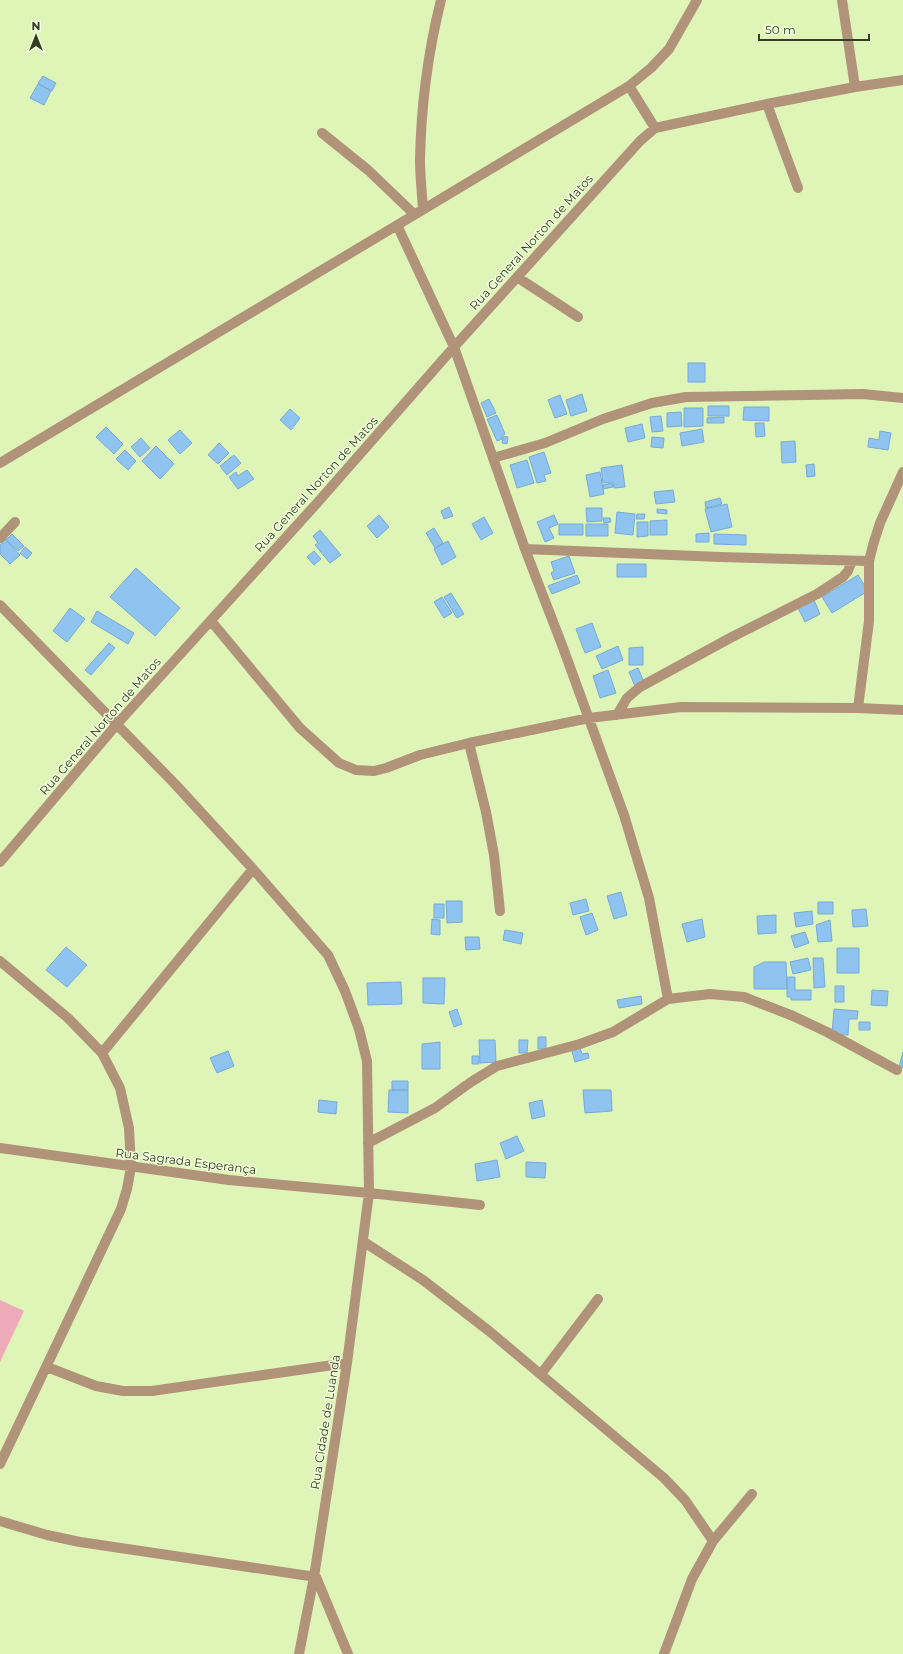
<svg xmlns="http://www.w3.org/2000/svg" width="903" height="1654" viewBox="0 0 903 1654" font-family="Montserrat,sans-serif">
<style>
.green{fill:#edabb9}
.building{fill:#8fc3f0;stroke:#77abd7}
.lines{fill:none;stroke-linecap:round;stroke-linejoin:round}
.minor{stroke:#b09378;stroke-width:10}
.labels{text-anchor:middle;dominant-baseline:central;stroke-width:3;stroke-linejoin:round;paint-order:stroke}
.street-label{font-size:12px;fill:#353e25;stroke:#f0feda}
</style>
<rect width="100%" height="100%" fill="#def5b7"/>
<path class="green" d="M 0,1300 L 24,1311 L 0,1362 Z"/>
<path class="building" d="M 43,76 L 56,83 L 52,91 L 38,83 Z
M 38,84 L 51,91 L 44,105 L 30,98 Z
M 688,363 L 705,363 L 705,382 L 688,382 Z
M 582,394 L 587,411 L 571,416 L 566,400 Z
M 560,395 L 567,414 L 555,418 L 548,400 Z
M 489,399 L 496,413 L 487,417 L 481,403 Z
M 708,406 L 729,406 L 729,416 L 708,416 Z
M 744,407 L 769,407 L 769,421 L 743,420 Z
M 684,408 L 703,408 L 703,426 L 684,427 Z
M 290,409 L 300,418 L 291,430 L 280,420 Z
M 681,412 L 682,426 L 667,427 L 667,413 Z
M 497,415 L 505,434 L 501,436 L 502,439 L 497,441 L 487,419 Z
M 661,416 L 663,431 L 652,432 L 650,417 Z
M 724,417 L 724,423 L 707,423 L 707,418 Z
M 755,423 L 764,423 L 765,436 L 756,437 Z
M 642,424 L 645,438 L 628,442 L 625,428 Z
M 106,427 L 123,444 L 114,454 L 96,437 Z
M 702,429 L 704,442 L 682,446 L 680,433 Z
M 180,430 L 192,443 L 180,454 L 168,440 Z
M 880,431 L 891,433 L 888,450 L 868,447 L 869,438 L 879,440 Z
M 503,436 L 508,437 L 507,444 L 502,443 Z
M 652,437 L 664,438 L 663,448 L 651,447 Z
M 141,438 L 150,448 L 140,457 L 131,447 Z
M 795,441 L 796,462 L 782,463 L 781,442 Z
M 219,443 L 229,453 L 218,464 L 208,455 Z
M 156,446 L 174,464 L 160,479 L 142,461 Z
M 125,450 L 136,461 L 128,470 L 116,459 Z
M 544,452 L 551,473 L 544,475 L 546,481 L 537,483 L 529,457 Z
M 234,455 L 241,463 L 227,475 L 220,466 Z
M 527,460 L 534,483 L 517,488 L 510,465 Z
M 814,464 L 815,476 L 807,477 L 806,465 Z
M 622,465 L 625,487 L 614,488 L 613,482 L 603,483 L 601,468 Z
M 247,470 L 254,479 L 238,489 L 229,477 L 236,472 L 238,476 Z
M 600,472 L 604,494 L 590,497 L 586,475 Z
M 612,483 L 613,487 L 603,489 L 603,485 Z
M 673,490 L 675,502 L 656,504 L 654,492 Z
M 720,498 L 722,504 L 706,508 L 705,502 Z
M 727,504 L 732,527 L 711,532 L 705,509 Z
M 449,507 L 453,516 L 444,519 L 441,511 Z
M 586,508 L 602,508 L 602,521 L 587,522 Z
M 657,509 L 667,510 L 667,514 L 657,513 Z
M 617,512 L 635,514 L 633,535 L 615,533 Z
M 637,514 L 645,514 L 644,519 L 636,519 Z
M 379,515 L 389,527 L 377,538 L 367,526 Z
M 554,515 L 558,524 L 549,528 L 554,538 L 545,542 L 537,522 Z
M 484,517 L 493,533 L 481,540 L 472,524 Z
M 603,518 L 610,518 L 611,522 L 604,523 Z
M 667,520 L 667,535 L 650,535 L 650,521 Z
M 637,522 L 648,522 L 648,536 L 637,537 Z
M 559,524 L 583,524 L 583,535 L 559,535 Z
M 586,524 L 608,524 L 608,536 L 586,536 Z
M 434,528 L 443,543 L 435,548 L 426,533 Z
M 320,530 L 341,555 L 330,563 L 315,545 L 318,543 L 313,536 Z
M 709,533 L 709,542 L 696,542 L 696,534 Z
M 12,534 L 24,546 L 18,551 L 6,540 Z
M 714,534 L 746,535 L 746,545 L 714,544 Z
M 5,539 L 20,555 L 10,564 L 0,554 L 0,545 Z
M 448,541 L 456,557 L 442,565 L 434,549 Z
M 25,547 L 32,553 L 27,559 L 20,553 Z
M 314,551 L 321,559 L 314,565 L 307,557 Z
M 569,556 L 575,573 L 554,580 L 551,573 L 554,571 L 551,562 Z
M 617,564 L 646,564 L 646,577 L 617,577 Z
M 136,568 L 180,608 L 155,636 L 110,597 Z
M 577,575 L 580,583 L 552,594 L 548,586 Z
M 858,575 L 868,591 L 832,613 L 822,597 Z
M 451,593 L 464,614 L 457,618 L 444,597 Z
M 442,597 L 452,613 L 444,618 L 434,602 Z
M 814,600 L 820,614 L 805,622 L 798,608 Z
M 70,608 L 85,619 L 67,642 L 53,631 Z
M 97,611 L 134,633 L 128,644 L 91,622 Z
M 592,623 L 601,647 L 585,653 L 576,629 Z
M 109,643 L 115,648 L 91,675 L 85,670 Z
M 618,646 L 623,660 L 602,669 L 596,656 Z
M 643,647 L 643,665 L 629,665 L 629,648 Z
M 638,668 L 644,682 L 635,686 L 629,672 Z
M 608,670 L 616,693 L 600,698 L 593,676 Z
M 621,892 L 627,915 L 614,919 L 607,896 Z
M 586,899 L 589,911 L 573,915 L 570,903 Z
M 446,901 L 462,901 L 462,922 L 447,923 Z
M 818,902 L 833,902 L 833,914 L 818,914 Z
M 434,904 L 444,904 L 444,918 L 434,918 Z
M 866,909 L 868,926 L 853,927 L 852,910 Z
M 812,911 L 813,924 L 796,927 L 794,913 Z
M 592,913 L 598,930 L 586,935 L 580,917 Z
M 776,915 L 776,933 L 758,934 L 757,916 Z
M 432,919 L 440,920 L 440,935 L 431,934 Z
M 702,919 L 705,937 L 687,942 L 682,924 Z
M 830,920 L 832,941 L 818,942 L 816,925 Z
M 505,930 L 523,933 L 521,944 L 503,940 Z
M 805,932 L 809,943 L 795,948 L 791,936 Z
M 465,937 L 479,937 L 480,949 L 466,950 Z
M 66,947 L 87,965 L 67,987 L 46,970 Z
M 837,948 L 859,948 L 859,973 L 837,973 Z
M 808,958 L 811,970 L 793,974 L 790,962 Z
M 813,958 L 823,958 L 825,987 L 814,988 Z
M 764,962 L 786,962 L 787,989 L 754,989 L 754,967 Z
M 787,977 L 795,977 L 795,990 L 811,990 L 811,1000 L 791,1000 L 791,997 L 787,997 Z
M 423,978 L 445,978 L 444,1004 L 423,1003 Z
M 401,982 L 402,1004 L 368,1005 L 367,983 Z
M 835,986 L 844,986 L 844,1002 L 835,1002 Z
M 872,990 L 888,991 L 887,1006 L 871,1005 Z
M 641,996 L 642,1004 L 619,1008 L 617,1000 Z
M 457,1009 L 462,1024 L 454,1027 L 449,1012 Z
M 834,1009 L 858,1011 L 857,1019 L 849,1019 L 848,1035 L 832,1034 Z
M 859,1022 L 870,1022 L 870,1030 L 859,1030 Z
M 538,1037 L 546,1037 L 546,1049 L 538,1049 Z
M 479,1040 L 495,1040 L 496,1062 L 480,1063 Z
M 519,1040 L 528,1040 L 527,1053 L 519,1053 Z
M 440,1042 L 440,1069 L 422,1069 L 422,1044 Z
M 579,1045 L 582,1054 L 588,1053 L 589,1058 L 575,1062 L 571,1048 Z
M 228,1051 L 234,1066 L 217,1073 L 210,1058 Z
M 903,1052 L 903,1068 L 899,1067 Z
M 472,1056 L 479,1056 L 479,1064 L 472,1064 Z
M 392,1081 L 408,1081 L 408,1090 L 392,1090 Z
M 389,1090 L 408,1090 L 408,1113 L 388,1112 Z
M 583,1090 L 611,1090 L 612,1111 L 585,1113 Z
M 319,1100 L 337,1102 L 336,1114 L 318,1112 Z
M 542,1100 L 545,1116 L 532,1119 L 529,1103 Z
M 517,1136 L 524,1151 L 506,1159 L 500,1143 Z
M 497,1160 L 500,1177 L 477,1181 L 475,1164 Z
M 526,1162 L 546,1163 L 545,1178 L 526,1177 Z"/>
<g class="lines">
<path class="minor" d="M 842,0 L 855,87
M 629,86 L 655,128
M 767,104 L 798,188
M 322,133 L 368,170 L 414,214
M 423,209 C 422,193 420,176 420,160 C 421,107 428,52 441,0
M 397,225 L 454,347 L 525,549 L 562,645 L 624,815 L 649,898 L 668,999
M 517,277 L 578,317
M 493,458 L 545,443 L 603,419 L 652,403 L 686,397 L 863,394 L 903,398
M 0,463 C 210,339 419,211 629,86 L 651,68 L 669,49 L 697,0
M 0,538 L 15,522
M 525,549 L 720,557 L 869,561
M 0,605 L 175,784 L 253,869 L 328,955 L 345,991 L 359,1029 L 367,1061 L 369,1193 L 347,1363 L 314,1577 L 299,1654
M 211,621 L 300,728 L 339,763 L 356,770 L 374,771 L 386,768 L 420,755 L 469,743 L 589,718 L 681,707 L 858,708 L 903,710
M 858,708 L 869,621 L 869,561 L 873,545 L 880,523 L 903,472
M 617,715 L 627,698 L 640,687 L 732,637 L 817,594 L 843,577 L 848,571 L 852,561
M 469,743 L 486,812 L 494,855 L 500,911
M 0,862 L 117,724 L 318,502 L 454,347 L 640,141 L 655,128 L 767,104 L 855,87 L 903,80
M 0,961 L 68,1018 L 102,1053 L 120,1088 L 129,1128 L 131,1167 L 127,1189 L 121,1209 L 0,1464
M 102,1053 L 253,869
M 368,1143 L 435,1108 L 471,1082 L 497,1066 L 580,1044 L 613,1032 L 668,999 L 710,994 L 744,997 L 793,1016 L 827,1032 L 897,1070
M 0,1148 L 229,1180 L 369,1193 L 480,1205
M 364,1242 L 423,1280 L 489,1331 L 664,1478 L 685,1500 L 713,1541
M 47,1367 L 96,1386 L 123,1391 L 152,1391 L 347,1363
M 541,1374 L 598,1299
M 0,1521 L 47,1535 L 80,1542 L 316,1577 L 348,1654
M 664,1654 L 692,1579 L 713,1541 L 752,1494"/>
</g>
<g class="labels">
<g class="street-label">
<text transform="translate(531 242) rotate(-48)">Rua General Norton de Matos</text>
<text transform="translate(316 484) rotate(-48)">Rua General Norton de Matos</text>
<text transform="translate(100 726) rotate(-49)">Rua General Norton de Matos</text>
<text transform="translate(186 1161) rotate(7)">Rua Sagrada Esperança</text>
<text transform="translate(325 1422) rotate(-81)">Rua Cidade de Luanda</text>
</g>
</g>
<g transform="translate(36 36)" stroke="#f0feda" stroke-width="3" paint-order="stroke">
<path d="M0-3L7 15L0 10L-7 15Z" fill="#353e25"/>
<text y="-6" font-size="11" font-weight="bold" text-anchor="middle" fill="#353e25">N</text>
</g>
<path d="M759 34v6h110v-6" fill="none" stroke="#353e25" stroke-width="2"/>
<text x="765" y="34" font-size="12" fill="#353e25" stroke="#f0feda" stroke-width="3" paint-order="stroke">50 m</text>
</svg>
